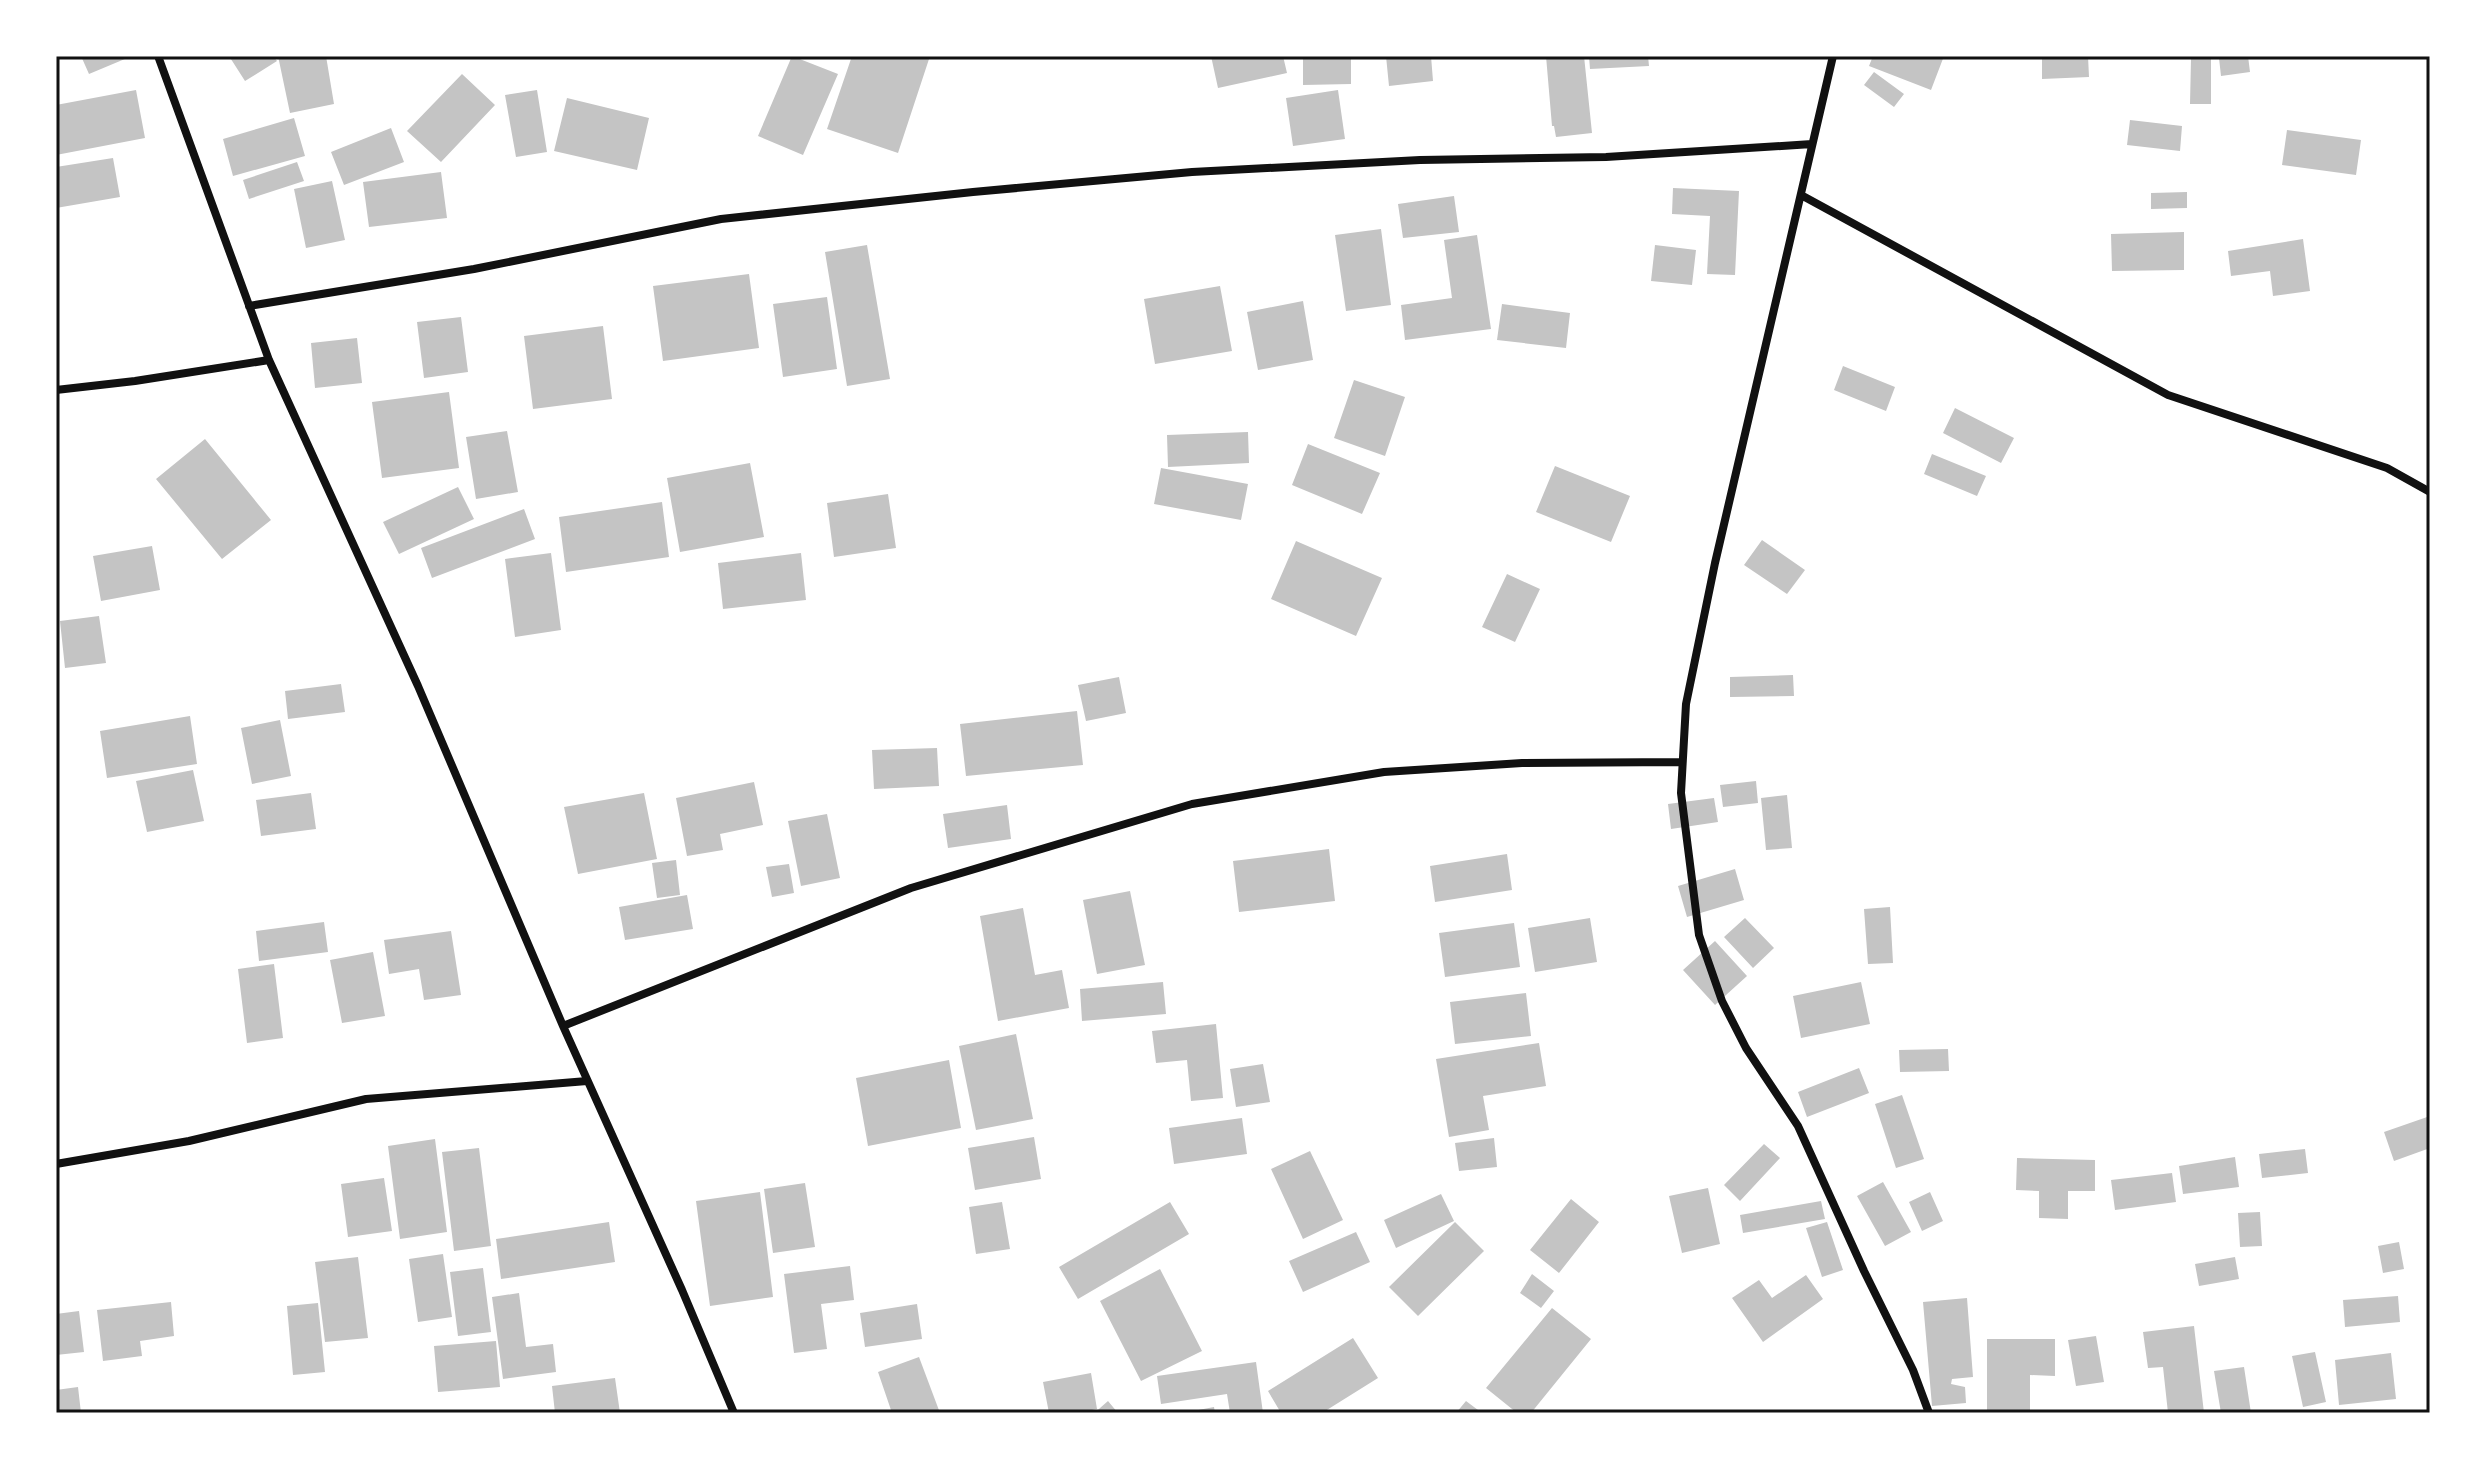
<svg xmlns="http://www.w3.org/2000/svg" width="2486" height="1469" viewBox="0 0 2486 1469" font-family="'Zilla Slab',serif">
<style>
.building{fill:#c4c4c4}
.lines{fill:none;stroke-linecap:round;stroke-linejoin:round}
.minor{stroke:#111;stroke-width:8}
.neatline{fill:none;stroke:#111;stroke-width:3}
</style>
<rect width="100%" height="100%" fill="#fff"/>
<path class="building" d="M 81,56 L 132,56 L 89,74 Z
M 229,56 L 273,56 L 277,61 L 245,81 Z
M 278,56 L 326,56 L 334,104 L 290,113 Z
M 792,56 L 838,74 L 803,155 L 758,136 Z
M 852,56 L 930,56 L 898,153 L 827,129 Z
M 1211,56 L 1283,56 L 1287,73 L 1218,88 Z
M 1303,56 L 1351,56 L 1351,84 L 1303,85 Z
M 1386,56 L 1431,56 L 1433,81 L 1389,86 Z
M 1546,56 L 1584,56 L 1592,133 L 1556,137 L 1554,126 L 1552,126 Z
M 1589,56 L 1648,56 L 1649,66 L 1590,69 Z
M 1873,56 L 1944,56 L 1931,90 L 1869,66 Z
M 2042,56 L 2088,56 L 2089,77 L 2042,79 Z
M 2248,56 L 2250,72 L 2221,76 L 2219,58 Z
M 2191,59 L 2211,59 L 2211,104 L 2190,104 Z
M 1874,72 L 1904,94 L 1894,107 L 1864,85 Z
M 462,74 L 495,105 L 441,162 L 407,131 Z
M 136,90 L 145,138 L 56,155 L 56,105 Z
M 537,90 L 547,152 L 516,157 L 505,95 Z
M 1338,90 L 1345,139 L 1293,146 L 1286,98 Z
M 567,98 L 649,118 L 637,170 L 554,151 Z
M 294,118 L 305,156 L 233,176 L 223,139 Z
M 2130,120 L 2182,126 L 2180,151 L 2127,145 Z
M 391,128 L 404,162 L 344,185 L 331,152 Z
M 2287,130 L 2361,140 L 2356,175 L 2282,165 Z
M 113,158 L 120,197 L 56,208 L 56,167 Z
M 297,162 L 304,181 L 249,199 L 243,180 Z
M 441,172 L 447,218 L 369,227 L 363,182 Z
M 332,181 L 345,240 L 306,248 L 294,189 Z
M 1673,188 L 1739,191 L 1735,275 L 1707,274 L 1710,216 L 1672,214 Z
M 2187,192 L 2187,208 L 2151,209 L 2151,193 Z
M 1454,196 L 1459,232 L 1403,238 L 1398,204 Z
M 1381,229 L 1391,305 L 1346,311 L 1335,235 Z
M 2184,232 L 2184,270 L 2112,271 L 2111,234 Z
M 1477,235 L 1491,329 L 1405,340 L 1401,305 L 1452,298 L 1444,240 Z
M 2303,239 L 2310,291 L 2273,296 L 2270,271 L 2231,276 L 2228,251 Z
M 867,245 L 890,379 L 847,386 L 825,252 Z
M 1655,245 L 1696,250 L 1692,285 L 1651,281 Z
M 749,274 L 759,348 L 663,361 L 653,286 Z
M 1220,286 L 1232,351 L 1155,364 L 1144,299 Z
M 827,297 L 837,369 L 783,377 L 773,304 Z
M 1303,301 L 1313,360 L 1258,370 L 1247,312 Z
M 1502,304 L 1570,313 L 1566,348 L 1497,340 Z
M 461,317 L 468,372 L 424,378 L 417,322 Z
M 603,326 L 612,399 L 533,409 L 524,336 Z
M 357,338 L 362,383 L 315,388 L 311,343 Z
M 1843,366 L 1895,387 L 1886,411 L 1834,390 Z
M 1354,380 L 1405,397 L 1385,456 L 1334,438 Z
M 449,392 L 459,468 L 382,478 L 372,402 Z
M 1955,408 L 2014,438 L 2001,463 L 1943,433 Z
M 507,431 L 518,492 L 476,499 L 466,437 Z
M 1248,432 L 1249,463 L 1168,467 L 1167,435 Z
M 205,439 L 271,520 L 222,559 L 156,479 Z
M 1308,444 L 1380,473 L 1362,514 L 1292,485 Z
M 1932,454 L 1986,476 L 1977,496 L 1924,474 Z
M 750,463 L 764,537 L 680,552 L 667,478 Z
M 1555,466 L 1630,496 L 1611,542 L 1536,512 Z
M 1161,468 L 1248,484 L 1241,520 L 1154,504 Z
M 458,487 L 474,519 L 399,554 L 383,522 Z
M 888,494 L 896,548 L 834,557 L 827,503 Z
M 662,502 L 669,557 L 566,572 L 559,517 Z
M 524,509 L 535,539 L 432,578 L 421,548 Z
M 1762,540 L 1805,570 L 1787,594 L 1744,565 Z
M 1296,541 L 1382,578 L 1356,636 L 1271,599 Z
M 152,546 L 160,590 L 101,601 L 93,556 Z
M 551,553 L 561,630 L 515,637 L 505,559 Z
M 801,553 L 806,600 L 723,609 L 718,563 Z
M 1507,574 L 1540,589 L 1515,642 L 1482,627 Z
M 99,616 L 106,663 L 65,668 L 60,621 Z
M 1793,675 L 1794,696 L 1730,697 L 1730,677 Z
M 1119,677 L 1126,713 L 1086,721 L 1078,685 Z
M 341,684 L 345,712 L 288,719 L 285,691 Z
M 1077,711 L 1083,765 L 966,776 L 960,724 Z
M 190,716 L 197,764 L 107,778 L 100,731 Z
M 280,720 L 291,776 L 252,784 L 241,728 Z
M 937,748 L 939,786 L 874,789 L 872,750 Z
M 193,770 L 204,821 L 147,832 L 136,781 Z
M 1756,781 L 1758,803 L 1723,807 L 1720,785 Z
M 754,782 L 763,825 L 720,834 L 723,850 L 687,856 L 676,798 Z
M 311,793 L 316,829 L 261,836 L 256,800 Z
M 644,793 L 657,859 L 578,874 L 564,807 Z
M 1787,795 L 1792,848 L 1766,850 L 1761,798 Z
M 1714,798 L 1718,822 L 1671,829 L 1668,804 Z
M 1007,805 L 1011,839 L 948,848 L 943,814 Z
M 827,814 L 840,878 L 801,886 L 788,821 Z
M 1329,849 L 1335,901 L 1239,912 L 1233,861 Z
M 1507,854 L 1512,890 L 1435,902 L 1430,866 Z
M 676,860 L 680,895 L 657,898 L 652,863 Z
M 789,864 L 794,893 L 772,897 L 766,867 Z
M 1735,869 L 1744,900 L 1687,917 L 1678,886 Z
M 1130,891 L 1145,965 L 1097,974 L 1083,900 Z
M 687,895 L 693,929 L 625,940 L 619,907 Z
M 1890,907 L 1893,963 L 1868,964 L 1864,909 Z
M 1023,908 L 1035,975 L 1062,970 L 1069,1008 L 998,1021 L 980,916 Z
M 1590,918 L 1597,962 L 1535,972 L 1528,928 Z
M 1745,918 L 1774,948 L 1753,968 L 1724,937 Z
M 324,922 L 328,952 L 259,961 L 256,931 Z
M 1514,923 L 1520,967 L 1445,977 L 1439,933 Z
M 451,931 L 461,995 L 424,1000 L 419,969 L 389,974 L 384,940 Z
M 1715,941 L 1747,976 L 1715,1005 L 1683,970 Z
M 373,952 L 385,1016 L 342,1023 L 330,960 Z
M 274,964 L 283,1038 L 247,1043 L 238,969 Z
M 1163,982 L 1166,1014 L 1082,1021 L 1080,989 Z
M 1861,982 L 1870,1024 L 1801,1038 L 1793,996 Z
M 1526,993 L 1531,1036 L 1455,1044 L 1450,1002 Z
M 1216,1024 L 1223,1098 L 1191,1101 L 1187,1060 L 1156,1063 L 1152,1031 Z
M 1016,1034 L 1033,1119 L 976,1130 L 959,1046 Z
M 1539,1043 L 1546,1086 L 1483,1096 L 1489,1130 L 1449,1137 L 1436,1059 Z
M 1948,1049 L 1949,1071 L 1900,1072 L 1899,1050 Z
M 949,1060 L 961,1128 L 868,1146 L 856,1078 Z
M 1263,1064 L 1270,1102 L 1236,1107 L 1230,1069 Z
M 1859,1068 L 1869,1093 L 1807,1117 L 1798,1092 Z
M 1902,1095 L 1924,1159 L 1896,1168 L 1875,1104 Z
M 2430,1116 L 2430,1148 L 2394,1161 L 2384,1132 Z
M 1242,1118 L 1247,1154 L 1174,1164 L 1169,1128 Z
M 1034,1137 L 1041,1179 L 975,1190 L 968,1148 Z
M 1494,1138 L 1497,1167 L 1459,1171 L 1455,1143 Z
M 435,1139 L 447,1232 L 400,1239 L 388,1146 Z
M 1764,1144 L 1780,1158 L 1740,1201 L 1724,1185 Z
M 479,1148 L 491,1246 L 454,1251 L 442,1152 Z
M 2305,1149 L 2308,1173 L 2262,1178 L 2259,1154 Z
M 1310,1151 L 1343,1220 L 1303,1239 L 1271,1169 Z
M 2235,1157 L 2239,1187 L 2183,1194 L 2179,1166 Z
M 2017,1158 L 2095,1160 L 2095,1191 L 2068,1191 L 2068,1219 L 2039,1218 L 2039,1191 L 2016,1190 Z
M 2172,1173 L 2176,1202 L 2115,1210 L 2111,1180 Z
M 384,1178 L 392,1231 L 348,1237 L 341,1184 Z
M 1883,1182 L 1911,1232 L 1885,1246 L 1857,1196 Z
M 805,1183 L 815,1247 L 773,1253 L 764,1189 Z
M 1708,1188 L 1720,1244 L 1682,1253 L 1669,1196 Z
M 760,1192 L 773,1297 L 710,1306 L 696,1201 Z
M 1930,1192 L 1943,1221 L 1922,1231 L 1909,1202 Z
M 1441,1194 L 1454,1221 L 1396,1248 L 1384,1220 Z
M 1571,1199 L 1599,1222 L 1559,1273 L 1530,1250 Z
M 1821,1201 L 1825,1219 L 1743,1233 L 1740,1215 Z
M 1002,1202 L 1010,1249 L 976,1254 L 969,1207 Z
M 1170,1202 L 1189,1234 L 1078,1299 L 1059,1267 Z
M 2260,1212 L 2262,1246 L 2240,1247 L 2238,1213 Z
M 609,1222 L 615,1262 L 501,1279 L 496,1239 Z
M 1455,1222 L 1484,1251 L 1418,1316 L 1389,1287 Z
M 1827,1222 L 1843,1270 L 1822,1277 L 1806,1228 Z
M 1356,1232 L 1370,1262 L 1303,1292 L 1289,1261 Z
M 2399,1242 L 2404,1269 L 2383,1273 L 2378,1246 Z
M 443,1254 L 452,1317 L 418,1322 L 409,1259 Z
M 358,1257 L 368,1338 L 325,1342 L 315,1262 Z
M 2235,1257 L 2239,1279 L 2199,1286 L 2195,1264 Z
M 850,1266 L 854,1300 L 821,1304 L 827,1349 L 794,1353 L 784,1274 Z
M 483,1268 L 491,1332 L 458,1336 L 450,1272 Z
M 1160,1269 L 1202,1351 L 1141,1381 L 1100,1301 Z
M 1532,1274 L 1554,1291 L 1541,1308 L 1520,1293 Z
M 1806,1275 L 1823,1299 L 1763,1342 L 1732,1298 L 1759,1280 L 1772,1298 Z
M 519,1293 L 526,1347 L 553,1344 L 556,1372 L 503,1379 L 492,1297 Z
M 2398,1296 L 2400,1322 L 2345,1327 L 2343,1300 Z
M 1967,1298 L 1973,1377 L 1952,1379 L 1951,1384 L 1965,1387 L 1966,1403 L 1932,1406 L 1923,1302 Z
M 171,1302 L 174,1336 L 140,1341 L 142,1356 L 103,1361 L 97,1310 Z
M 318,1303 L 325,1372 L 293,1375 L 287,1306 Z
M 917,1304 L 922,1339 L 865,1347 L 860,1313 Z
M 1552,1308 L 1591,1339 L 1531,1413 L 1517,1413 L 1486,1388 Z
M 79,1311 L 84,1352 L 56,1355 L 56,1314 Z
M 2194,1326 L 2204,1413 L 2168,1413 L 2163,1367 L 2148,1368 L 2143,1332 Z
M 2096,1336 L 2104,1382 L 2076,1386 L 2068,1340 Z
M 1353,1338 L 1378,1378 L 1322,1413 L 1281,1413 L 1268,1391 Z
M 1987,1339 L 2055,1339 L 2055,1376 L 2030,1375 L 2030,1413 L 1987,1413 Z
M 496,1341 L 500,1387 L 438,1392 L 434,1346 Z
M 2315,1352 L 2326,1402 L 2303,1407 L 2292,1356 Z
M 2391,1353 L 2396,1399 L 2339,1405 L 2335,1360 Z
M 919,1357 L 940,1413 L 892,1413 L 878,1372 Z
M 1256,1362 L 1263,1413 L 1230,1413 L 1227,1394 L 1161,1404 L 1157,1376 Z
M 2244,1367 L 2251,1413 L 2221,1413 L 2214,1371 Z
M 1091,1373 L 1097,1409 L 1076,1413 L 1049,1413 L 1043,1382 Z
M 615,1378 L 620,1413 L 555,1413 L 552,1386 Z
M 78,1387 L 81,1413 L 56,1413 L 56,1390 Z
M 1108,1401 L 1118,1413 L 1095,1413 L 1100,1408 Z
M 1466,1401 L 1482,1413 L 1456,1413 Z
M 1214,1407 L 1215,1413 L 1188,1413 L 1188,1412 Z"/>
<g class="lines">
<path class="minor" d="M 158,56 L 269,360 L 418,686 L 563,1026 L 682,1290 L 734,1413
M 1833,56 L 1715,563 L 1686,704 L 1681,793 L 1699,935 L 1722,1001 L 1746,1048 L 1798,1126 L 1864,1271 L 1913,1370 L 1929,1413
M 1801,195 L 2168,395 L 2387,468 L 2430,492
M 249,306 L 474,269 L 721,219 L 973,192 L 1192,172 L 1420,160 L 1606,157 L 1812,144
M 56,390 L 135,381 L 269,360
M 563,1026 L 911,888 L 1192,804 L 1384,772 L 1522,763 L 1682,762
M 56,1164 L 189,1141 L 366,1099 L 587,1081"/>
</g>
<rect width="2486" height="1469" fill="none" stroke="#ffffff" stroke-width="116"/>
<rect x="58" y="58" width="2370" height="1353" class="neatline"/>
</svg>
